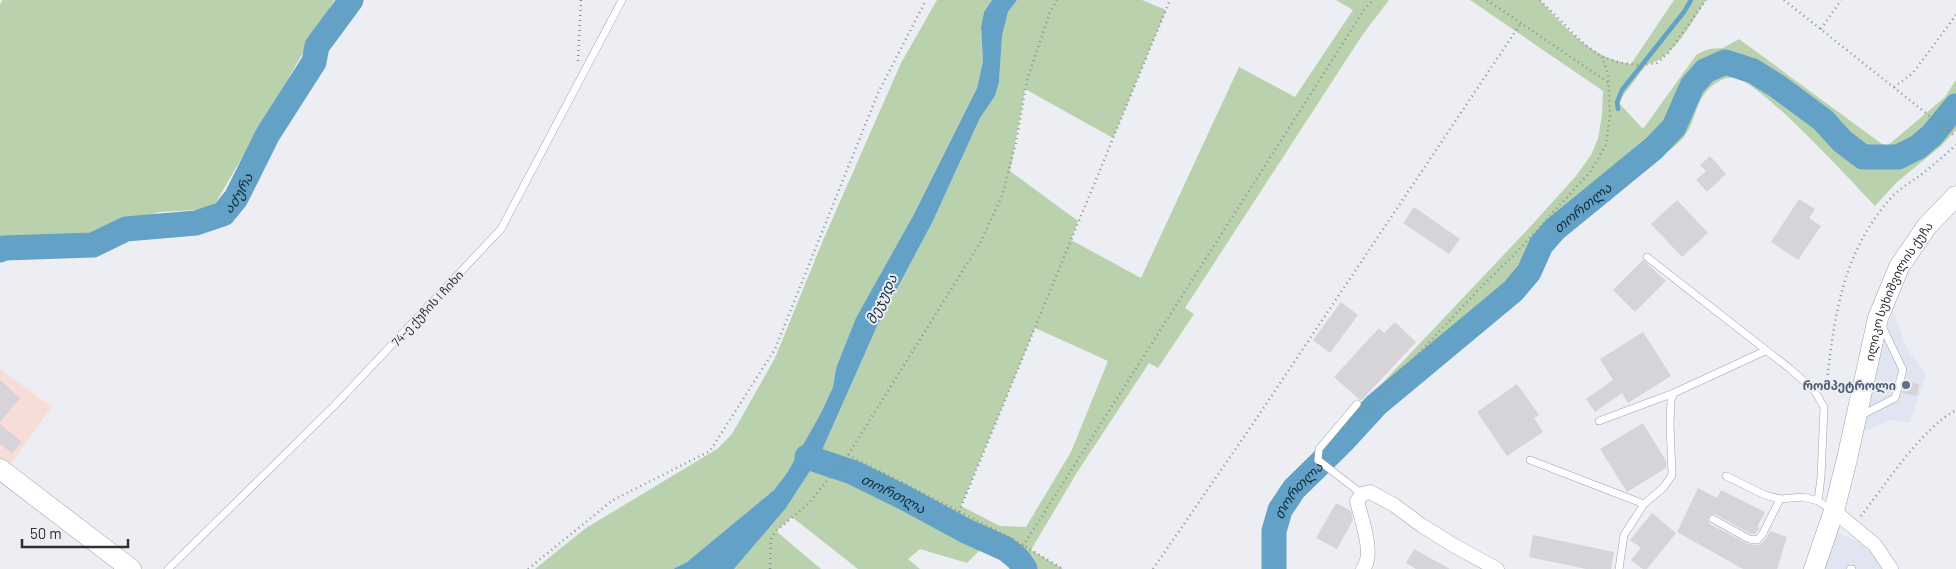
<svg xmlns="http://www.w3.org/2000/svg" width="1956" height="569" viewBox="0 0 1956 569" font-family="Barlow,'Noto Sans Georgian',sans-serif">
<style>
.built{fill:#e1e5f2}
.industrial{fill:#f7ddd7}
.green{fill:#b9d1ac;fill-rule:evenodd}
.water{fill:#63a2c6}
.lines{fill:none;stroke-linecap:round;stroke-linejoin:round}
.stream{stroke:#63a2c6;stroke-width:4.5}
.river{stroke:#63a2c6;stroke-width:25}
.building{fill:#d6d3d9}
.lane-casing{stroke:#9ea0a6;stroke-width:8}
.street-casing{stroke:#9ea0a6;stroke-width:15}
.secondary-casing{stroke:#9ea0a6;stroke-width:21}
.path{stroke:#8d8f92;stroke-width:2.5;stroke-dasharray:1 4;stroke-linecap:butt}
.lane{stroke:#fff;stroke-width:7}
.street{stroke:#fff;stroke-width:14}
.secondary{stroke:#fff;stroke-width:20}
.service-dot{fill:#5c6f8a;stroke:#eceef3;stroke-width:2}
.labels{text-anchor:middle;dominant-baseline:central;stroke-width:4;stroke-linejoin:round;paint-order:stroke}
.street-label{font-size:12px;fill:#2f3032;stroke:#eceef3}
.service-label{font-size:12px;font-weight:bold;fill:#4e5e75;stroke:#eceef3;text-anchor:end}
.water-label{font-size:14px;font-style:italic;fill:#112e3e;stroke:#eceef3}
</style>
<rect width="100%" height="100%" fill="#eceef3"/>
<path class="built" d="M 1893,311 L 1907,349 L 1926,374 L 1910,423 L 1891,420 L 1861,433 L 1877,359 Z
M 1835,532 L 1862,543 L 1884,569 L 1822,569 Z"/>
<path class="industrial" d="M 0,369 L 52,407 L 9,466 L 0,459 Z"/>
<path class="green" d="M 3,0 L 334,0 L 212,209 L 159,212 L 90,233 L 0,242 L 0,4 Z
M 937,0 L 992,0 L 984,12 L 981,27 L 983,61 L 977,88 L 913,216 L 856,319 L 836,368 L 833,387 L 821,413 L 787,473 L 774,490 L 687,562 L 673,569 L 535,569 L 586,528 L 717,449 L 732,434 L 775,358 L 824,238 L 901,63 Z
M 1017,0 L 1142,0 L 1166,10 L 1113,138 L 1025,89 L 1010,171 L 1078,221 L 1071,240 L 1141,278 L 1239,67 L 1295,97 L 1353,10 L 1336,0 L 1389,0 L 1363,34 L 1185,308 L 1194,314 L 1158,368 L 1149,363 L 1076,474 L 1031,550 L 1063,569 L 1015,569 L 998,552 L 984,546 L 967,563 L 920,549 L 908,559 L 920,569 L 858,569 L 792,517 L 776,531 L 821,569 L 734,569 L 786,508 L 819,457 L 878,324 L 932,223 L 980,118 L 995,96 L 999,81 L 1002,36 L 1008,12 ZM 1035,328 L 1108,361 L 1071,452 L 1026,527 L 1000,526 L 961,506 Z
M 1470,0 L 1540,0 C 1565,28 1592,59 1631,64 L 1674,0 L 1706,0 C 1693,20 1672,61 1647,64 L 1622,97 L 1620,104 L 1643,129 L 1697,54 L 1709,49 L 1723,48 L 1739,39 L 1886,147 L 1945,97 L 1956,80 L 1956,130 L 1941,146 L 1897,182 L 1875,206 C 1852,182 1761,82 1735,78 C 1727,76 1717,82 1711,87 C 1695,100 1696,122 1684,137 C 1674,149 1658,158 1645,166 L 1638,161 L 1555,229 L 1541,245 L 1529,272 L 1513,291 L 1376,405 L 1343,441 L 1294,489 L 1280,509 L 1274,531 L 1274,569 L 1267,569 L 1268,523 L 1275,502 L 1353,414 L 1530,227 L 1576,176 L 1591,155 L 1598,139 L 1602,114 L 1603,91 Z"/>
<path class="water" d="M 992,0 L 1017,0 L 1008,12 L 1002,36 L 999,82 L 995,96 L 980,118 L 932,223 L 878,324 L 819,457 L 786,508 L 734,569 L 673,569 L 687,562 L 774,490 L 787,473 L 821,413 L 833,387 L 836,368 L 856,318 L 913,216 L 977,88 L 983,61 L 981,27 L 984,12 Z"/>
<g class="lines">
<path class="stream" d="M 1618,109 L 1617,102 L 1622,90 L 1684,12 L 1691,0"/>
<g class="river">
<path id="s1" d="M 0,250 L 4,248 L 93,245 L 126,229 L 196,223 L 223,214 L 236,198 L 268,134 L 314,62 L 317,46 L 351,0"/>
<path id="s2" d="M 807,457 L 852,472 L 903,497 L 966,531 L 1006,549 L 1018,559 L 1025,569"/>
<path id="s3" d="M 1274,569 L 1274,531 L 1280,510 L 1294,489 L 1343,441 L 1376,405 L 1513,291 L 1529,272 L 1541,245 L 1555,229 L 1654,148 L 1674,127 L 1692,86 L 1705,71 L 1725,62 L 1753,71 L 1777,86 L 1823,120 L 1842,141 L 1863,157 L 1898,157 L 1918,147 L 1932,135 L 1956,106"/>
</g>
</g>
<path class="building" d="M 1710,156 L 1726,174 L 1707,192 L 1696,180 L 1706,171 L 1700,165 Z
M 1799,199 L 1815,209 L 1809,218 L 1821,226 L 1798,260 L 1771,242 Z
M 1677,200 L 1708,233 L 1682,257 L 1651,224 Z
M 1414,207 L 1460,239 L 1449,254 L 1403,223 Z
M 1643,260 L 1666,281 L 1635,312 L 1613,290 Z
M 1341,302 L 1358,315 L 1330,353 L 1313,340 Z
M 1395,322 L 1416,342 L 1361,401 L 1334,377 L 1379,328 L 1384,333 Z
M 1643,332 L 1671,376 L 1628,403 L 1622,393 L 1595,412 L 1586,399 L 1613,380 L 1600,359 Z
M 0,380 L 20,398 L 0,422 Z
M 1905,381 L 1919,384 L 1917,396 L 1902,393 Z
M 1517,384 L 1539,415 L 1534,418 L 1543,432 L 1507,456 L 1477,412 Z
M 1643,423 L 1666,461 L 1666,468 L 1627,492 L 1600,449 Z
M 0,424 L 22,442 L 12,453 L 0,444 Z
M 1698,488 L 1717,498 L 1721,490 L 1765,512 L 1757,527 L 1760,528 L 1755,534 L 1751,534 L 1715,514 L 1710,515 L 1708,520 L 1710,524 L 1748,544 L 1759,545 L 1766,539 L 1770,531 L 1787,537 L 1777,569 L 1743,569 L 1677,532 Z
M 1336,503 L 1351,511 L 1353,520 L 1337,549 L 1316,538 Z
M 1652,513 L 1676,533 L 1647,569 L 1643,569 L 1631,560 L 1641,548 L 1630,540 Z
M 1533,535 L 1614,552 L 1611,569 L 1586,569 L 1529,557 Z
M 1414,549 L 1450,569 L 1416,569 L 1406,563 Z"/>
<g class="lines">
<g class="lane-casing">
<path id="lane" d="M 1647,257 L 1789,368 L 1814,390 L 1824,407 L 1821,477 L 1818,501
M 1357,404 L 1319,449 L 1318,460 L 1362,494
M 1860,416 L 1895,398 L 1903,370 L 1881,324
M 1599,421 L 1674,393
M 1530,460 L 1644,504
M 1726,476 L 1765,495 L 1780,499 L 1803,497 L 1818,501 L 1832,510
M 1713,519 L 1749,539 L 1757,540 L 1762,535 L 1780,499
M 168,569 L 335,405 L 501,229 L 622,0
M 1619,569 L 1624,535 L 1644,504 L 1664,487 L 1672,475 L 1670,424 L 1671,400 L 1674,393 L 1765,351
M 1850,569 L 1852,569"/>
</g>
<g class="street-casing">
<path id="street" d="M 1834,511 L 1875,545 L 1891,569
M 1363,569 C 1375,554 1361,518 1357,501 L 1362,494 L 1370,492 L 1394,505 L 1421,525 L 1453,545 L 1497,569"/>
</g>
<g class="secondary-casing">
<g id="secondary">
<path d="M 0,469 L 131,569"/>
<path id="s4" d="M 1814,569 L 1834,511 L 1847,459 L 1878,318 L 1899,267 L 1927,226 L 1956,196"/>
</g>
</g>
<path class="path" d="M 1487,0 L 1609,83
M 1540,0 L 1584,44 L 1602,57 L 1621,63 L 1640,65 L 1657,63 L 1668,53 L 1706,0
M 1784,0 L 1956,137
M 1821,29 L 1841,0
M 578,61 L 581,0
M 1894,87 L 1913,73 L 1956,15
M 1826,390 C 1834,319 1841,254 1891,198 C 1898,190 1909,183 1918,177 C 1931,167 1944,156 1956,145
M 1367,408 L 1485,283 L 1514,255 L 1590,172 L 1606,145 L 1610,115 L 1608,73 L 1602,57
M 848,455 L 1009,537 L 1063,569
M 959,512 L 1170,0
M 1861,516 C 1886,484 1921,429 1956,410
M 1023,546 L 1364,10 L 1373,0
M 528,569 L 613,500 L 710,451 L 775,349 L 878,93 L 926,0
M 770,569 L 771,539 L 776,531 L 809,503 L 848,455 L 980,243 L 1002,196 L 1016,143 L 1027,80 L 1050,12 L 1057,0
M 1153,569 L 1250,428 L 1521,23"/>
<use href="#lane" class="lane"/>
<use href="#street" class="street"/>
<use href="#secondary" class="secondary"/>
</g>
<circle class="service-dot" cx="1906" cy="385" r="5"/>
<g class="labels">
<g class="street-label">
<text stroke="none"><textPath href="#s4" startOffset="292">ილიკო სუხიშვილის ქუჩა</textPath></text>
<text transform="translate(427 308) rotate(-47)">74-ე ქუჩის I ჩიხი</text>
</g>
<g class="service-label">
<text x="1896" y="385">რომპეტროლი</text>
</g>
<g class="water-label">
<text stroke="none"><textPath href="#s1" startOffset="255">აძურა</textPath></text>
<text stroke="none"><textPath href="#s3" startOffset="491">თორთლა</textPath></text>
<text transform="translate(881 299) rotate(-64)">მეჯუდა</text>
<text stroke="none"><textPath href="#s3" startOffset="86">თორთლა</textPath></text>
<text stroke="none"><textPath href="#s2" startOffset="94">თორთლა</textPath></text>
</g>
</g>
<path d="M22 539v8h106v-8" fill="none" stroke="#2f3032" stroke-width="2.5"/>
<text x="30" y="539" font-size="15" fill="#2f3032" stroke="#eceef3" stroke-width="4" paint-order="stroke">50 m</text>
</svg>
